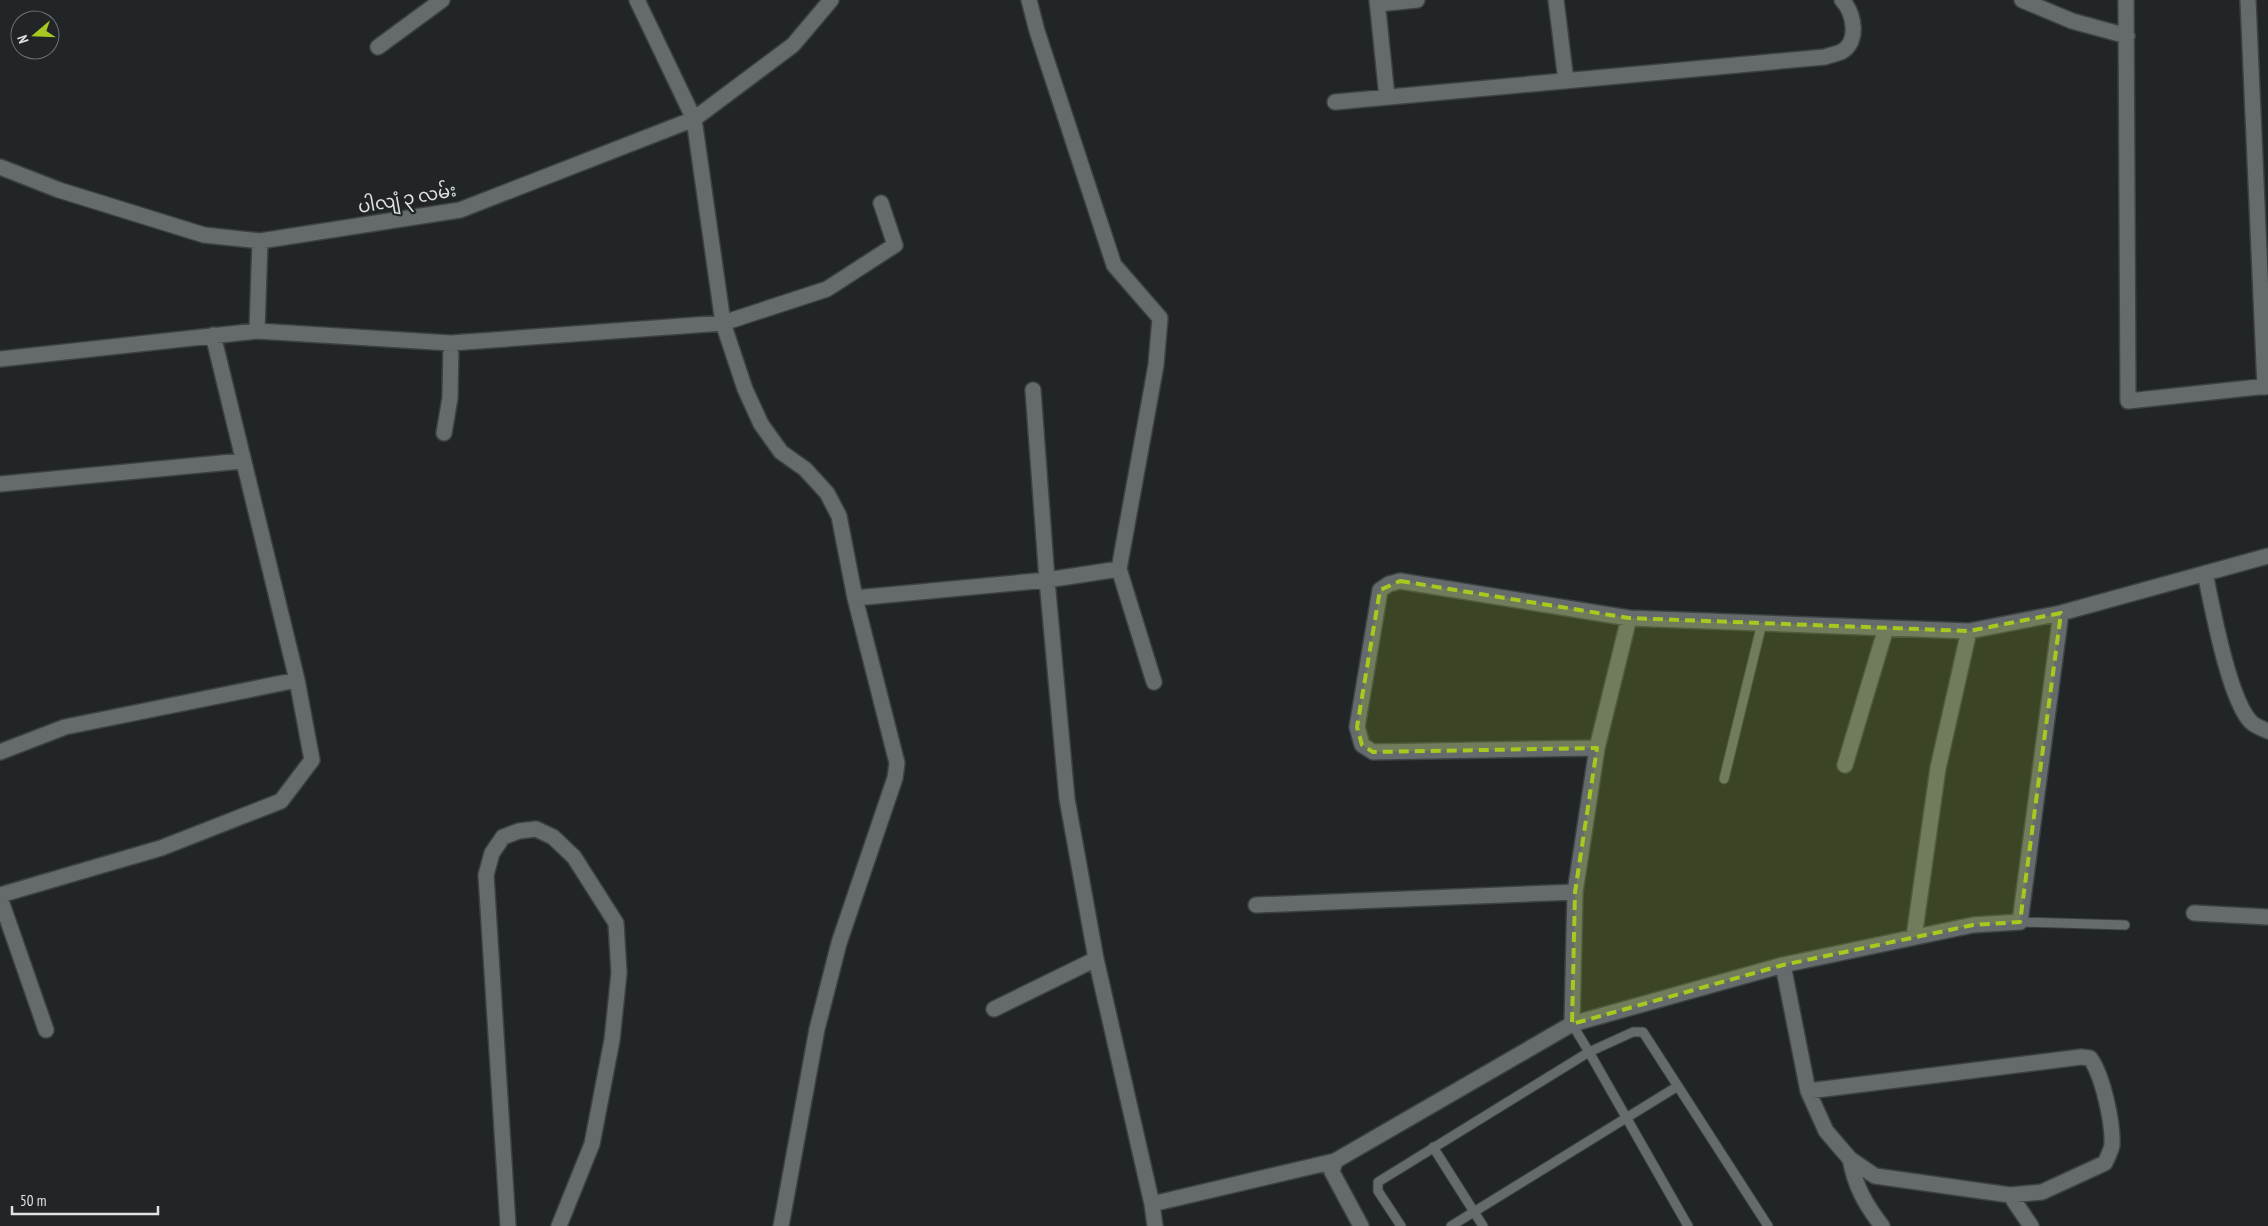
<svg xmlns="http://www.w3.org/2000/svg" width="2268" height="1226" viewBox="0 0 2268 1226" font-family="'PT Sans Narrow','Noto Sans Myanmar',sans-serif">
<style>
.lines{fill:none;stroke-linecap:round;stroke-linejoin:round}
.lane-casing{stroke:#3d4143;stroke-width:11}
.street-casing{stroke:#3d4143;stroke-width:18}
.lane{stroke:#656a6c;stroke-width:9}
.street{stroke:#656a6c;stroke-width:15}
.marked{fill:#a7c81f;fill-opacity:0.2;stroke:#a7c81f;stroke-width:4;stroke-dasharray:10 6;stroke-linejoin:round}
.labels{text-anchor:middle;dominant-baseline:central;stroke-width:4.5;stroke-linejoin:round;paint-order:stroke}
.street-label{font-size:18px;fill:#e0e3e4;stroke:#212527}
</style>
<rect width="100%" height="100%" fill="#212527"/>
<g class="lines">
<g class="lane-casing">
<path id="lane" d="M 1724,779 L 1762,623
M 2020,922 L 2125,925
M 1572,1024 L 1589,1052 L 1633,1032 L 1643,1032 L 1768,1226
M 1433,1147 L 1483,1226
M 1401,1226 L 1378,1191 L 1378,1182 L 1589,1052 L 1688,1226
M 1451,1226 L 1678,1086"/>
</g>
<g class="street-casing">
<path id="street" d="M 637,0 L 694,119 L 723,323 L 745,389 L 761,424 L 781,452 L 805,469 L 827,493 L 839,516 L 855,598 L 897,763 L 895,778 L 839,943 L 817,1029 L 781,1226
M 1029,0 L 1037,31 L 1114,265 L 1160,318 L 1156,365 L 1119,569 L 1154,682
M 1377,0 L 1387,97
M 1556,0 L 1566,81
M 2022,0 L 2072,21 L 2127,36
M 2126,0 L 2128,401 L 2268,386
M 2248,0 L 2265,387
M 1378,4 L 1417,0
M 378,47 L 442,0
M 1335,102 L 1825,57 C 1830,55 1836,54 1841,52 C 1860,42 1854,13 1842,0
M 0,167 L 59,190 L 204,235 L 260,241 L 460,210 L 694,119 L 793,45 L 831,0
M 257,331 L 260,241
M 0,359 L 257,331 L 451,343 L 723,323 L 827,289 L 895,245 L 881,203
M 1033,390 L 1047,580 L 1067,799 L 1096,959 L 1152,1204 L 1155,1226
M 444,433 L 450,398 L 451,343
M 0,484 L 242,461
M 2205,573 C 2212,606 2229,700 2251,722 C 2255,726 2263,729 2268,731
M 855,598 L 1047,580 L 1119,569
M 1597,748 L 1373,752 L 1362,745 L 1357,727 L 1380,590 L 1389,584 L 1400,581 L 1629,618
M 0,752 L 65,727 L 297,680
M 1845,765 L 1886,628
M 0,895 L 161,848 L 281,801 L 312,760 L 297,680 L 213,335
M 0,898 L 46,1030
M 1256,905 L 1575,892
M 2194,913 L 2268,917
M 1914,937 L 1938,768 L 1969,631
M 1783,965 L 1808,1091 L 1826,1131 L 1850,1159 L 1875,1176 L 2010,1195 L 2042,1192 L 2105,1163 C 2107,1158 2111,1151 2112,1145 C 2113,1123 2103,1076 2090,1058 L 2081,1057 L 1808,1091
M 994,1009 L 1096,959
M 1572,1024 L 1575,892 L 1597,748 L 1629,618 L 1969,631 L 2061,613 L 2268,556
M 1850,1159 C 1855,1186 1865,1204 1882,1226
M 2010,1195 L 2031,1226
M 1152,1204 L 1335,1161
M 508,1226 L 486,875 L 492,853 L 503,837 L 519,831 L 536,829 L 553,837 L 574,857 L 616,923 L 619,973 L 612,1040 L 592,1144 L 559,1226
M 1361,1226 L 1332,1172 L 1335,1161 L 1572,1024 L 1783,965 L 1973,925 L 2020,922 L 2061,613"/>
</g>
<use href="#lane" class="lane"/>
<use href="#street" class="street"/>
</g>
<path class="marked" d="M 1400,581 L 1629,618 L 1969,631 L 2061,613 L 2020,922 L 1973,925 L 1783,965 L 1572,1024 L 1575,892 L 1597,748 L 1373,752 L 1362,745 L 1357,727 L 1380,590 Z"/>
<g class="labels">
<g class="street-label">
<text transform="translate(407 198) rotate(-10)">ပါလျံ ၃ လမ်း</text>
</g>
</g>
<g transform="translate(35 35) rotate(251)"><circle r="24" fill="#212527" stroke="#6d7173"/>
<path d="M0-4L9 19L0 12L-9 19Z" fill="#a7c81f"/>
<text y="-8" font-size="14" font-weight="bold" text-anchor="middle" fill="#e0e3e4">N</text>
</g>
<path d="M12 1206v8h146v-8" fill="none" stroke="#e0e3e4" stroke-width="2.5"/>
<text x="20" y="1206" font-size="15" fill="#e0e3e4" stroke="#212527" stroke-width="4" paint-order="stroke">50 m</text>
</svg>
